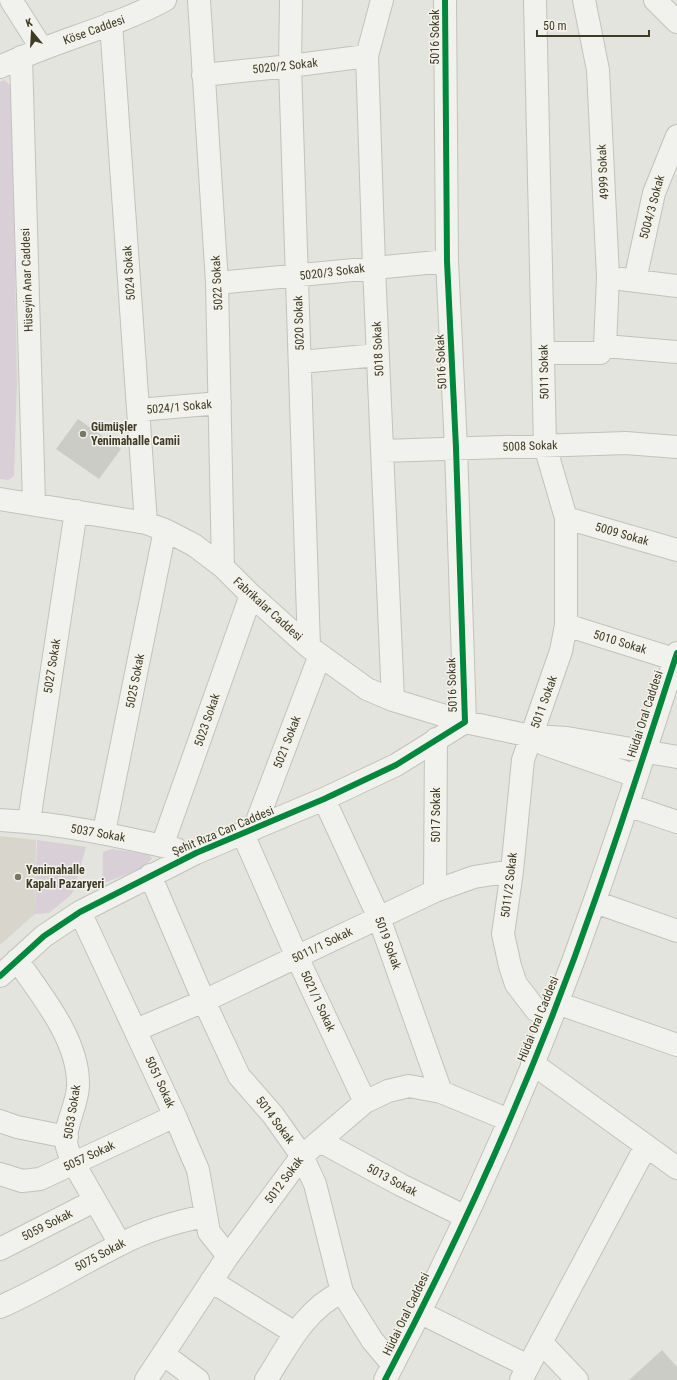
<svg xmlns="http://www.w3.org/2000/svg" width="677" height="1380" viewBox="0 0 677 1380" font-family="'Roboto Condensed',sans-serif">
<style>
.built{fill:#d8d6cc}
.green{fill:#d9cfd7}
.building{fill:#ccccc7}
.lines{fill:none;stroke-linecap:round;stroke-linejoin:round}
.minor-casing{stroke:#c2c2bd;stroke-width:24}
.minor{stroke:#f1f1ee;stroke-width:22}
.cycleway-casing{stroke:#f4f3eb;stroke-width:8}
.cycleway{stroke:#00873e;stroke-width:6}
.poi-dot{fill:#777667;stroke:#f4f3eb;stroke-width:1.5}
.labels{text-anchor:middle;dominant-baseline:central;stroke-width:3;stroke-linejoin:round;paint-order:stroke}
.street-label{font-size:12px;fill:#3d3a26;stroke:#f4f3eb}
.poi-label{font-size:12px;font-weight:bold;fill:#3d3a26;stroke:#f4f3eb;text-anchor:start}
</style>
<rect width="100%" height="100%" fill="#e4e4df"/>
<path class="built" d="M 0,836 L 36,840 L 35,914 L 0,945 Z"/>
<path class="green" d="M 4,80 L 12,87 L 17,384 L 14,476 L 8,480 L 0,479 L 0,82 Z
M 37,840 L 86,847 L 74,890 L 71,895 L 49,913 L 35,914 Z
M 112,849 L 148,854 L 152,858 L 145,867 L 107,882 L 102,882 L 103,852 Z"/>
<path class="building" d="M 78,419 L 121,449 L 99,479 L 56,449 Z
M 662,1350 L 677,1367 L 677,1380 L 629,1380 Z"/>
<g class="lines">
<g class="minor-casing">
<path id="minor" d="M 11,0 L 42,49
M 199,0 L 217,283 L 223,567
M 291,0 L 290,66 L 309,647
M 382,0 L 367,56 L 374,267 L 393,700
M 535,0 L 545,446 L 566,518 L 566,625 L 561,651 L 523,760 L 512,871 L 503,934 L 510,966 L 516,984 L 536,1010 L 551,1018
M 584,0 L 598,70 L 608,277 L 605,346
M 655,0 L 677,22
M 111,23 L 146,523
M 21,57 L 34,503
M 0,67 C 53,41 113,28 165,0
M 203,75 L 290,66 L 367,56
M 621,279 L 677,286
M 635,280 L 654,193 L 677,136
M 217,283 L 447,261
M 543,353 L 600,353 L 605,346 L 677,352
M 300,362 L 378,355
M 138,410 L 220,403
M 383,451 L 626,443 L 677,447
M 0,499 L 146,523 L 165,530 L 194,545 L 223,567 L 251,595 L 309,647 L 367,689 L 393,700 L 465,722 L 531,736 L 567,738 L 677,757
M 566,518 L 677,550
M 566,625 L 677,660
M 544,744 L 636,776
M 324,799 L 379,918 L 441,1092
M 627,805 L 677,822
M 0,820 C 60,823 118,836 176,849
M 29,821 L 76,511
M 254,829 L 320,655
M 104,832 L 165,530
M 243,834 L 297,957 L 365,1102
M 162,846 L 251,595
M 150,875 L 204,1001 L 239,1076 L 273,1115 L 302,1156 L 315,1184 L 342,1292 L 372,1340 L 393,1365
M 435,891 L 436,739
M 595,902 L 677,931
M 80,912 L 175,1116 L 198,1170 L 209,1232 L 228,1256
M 17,960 C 41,995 79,1040 78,1085 C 78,1104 65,1123 66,1142 C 67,1149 70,1156 73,1162 L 120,1244
M 0,976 L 44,936 L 80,912 L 196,853 L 324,799 L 396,765 L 465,722 L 456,448 L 447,261 L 445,0
M 557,1003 L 677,1045
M 136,1030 L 204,1001 L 435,891 L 474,877 L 512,871
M 532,1063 L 677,1168
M 0,1121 L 17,1127 L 67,1137
M 320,1141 L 401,1185 L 466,1217
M 0,1174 L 22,1181 L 40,1179 L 175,1116
M 0,1249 L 94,1201
M 211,1281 L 295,1333
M 0,1307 C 41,1289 79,1265 119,1245 C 145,1231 175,1222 205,1216
M 419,1312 L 528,1366
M 541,1342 L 577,1380
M 163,1354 L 198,1380
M 146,1380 L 228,1256 L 302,1156 L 365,1102 L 388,1091 L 409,1086 L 441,1092 L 509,1120
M 266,1380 C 287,1347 305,1309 342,1292
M 385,1380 C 466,1226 538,1065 595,900 C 624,818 650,736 677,653
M 521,1380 L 646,1146"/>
</g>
<use href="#minor" class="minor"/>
<g class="cycleway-casing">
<path id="cycleway" d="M 0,976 L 44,936 L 80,912 L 196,853 L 324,799 L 396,765 L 465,722 L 456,448 L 447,261 L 445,0
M 385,1380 C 466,1226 538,1065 595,900 C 624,818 650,736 677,653"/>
</g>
<use href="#cycleway" class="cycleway"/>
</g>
<g class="poi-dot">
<circle cx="83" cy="434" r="4"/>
<circle cx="18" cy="877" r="4"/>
</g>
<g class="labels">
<g class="street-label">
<text transform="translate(94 30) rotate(-20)">Köse Caddesi</text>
<text transform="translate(435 37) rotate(-90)">5016 Sokak</text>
<text transform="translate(285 66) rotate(-6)">5020/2 Sokak</text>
<text transform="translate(603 172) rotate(-93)">4999 Sokak</text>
<text transform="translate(652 207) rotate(-75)">5004/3 Sokak</text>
<text transform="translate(332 272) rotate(-7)">5020/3 Sokak</text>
<text transform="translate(129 273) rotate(-94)">5024 Sokak</text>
<text transform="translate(27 280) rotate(-92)">Hüseyin Anar Caddesi</text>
<text transform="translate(217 283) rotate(-93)">5022 Sokak</text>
<text transform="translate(299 323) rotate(-92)">5020 Sokak</text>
<text transform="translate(378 349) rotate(-93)">5018 Sokak</text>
<text transform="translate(441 362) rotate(-93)">5016 Sokak</text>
<text transform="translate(544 372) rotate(-91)">5011 Sokak</text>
<text transform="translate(179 407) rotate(-5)">5024/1 Sokak</text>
<text transform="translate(530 446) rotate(-2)">5008 Sokak</text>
<text transform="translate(622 534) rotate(16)">5009 Sokak</text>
<text transform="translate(268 609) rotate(42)">Fabrikalar Caddesi</text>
<text transform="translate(620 642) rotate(17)">5010 Sokak</text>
<text transform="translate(52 666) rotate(-81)">5027 Sokak</text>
<text transform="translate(135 681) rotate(-79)">5025 Sokak</text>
<text transform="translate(452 685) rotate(-92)">5016 Sokak</text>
<text transform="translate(544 702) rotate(-70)">5011 Sokak</text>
<text transform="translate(645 714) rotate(-72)">Hüdai Oral Caddesi</text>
<text transform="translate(207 720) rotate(-71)">5023 Sokak</text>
<text transform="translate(287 742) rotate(-69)">5021 Sokak</text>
<text transform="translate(436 815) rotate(-90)">5017 Sokak</text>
<text transform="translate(223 831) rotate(-23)">Şehit Rıza Can Caddesi</text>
<text transform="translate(98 833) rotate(10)">5037 Sokak</text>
<text transform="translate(509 885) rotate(-83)">5011/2 Sokak</text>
<text transform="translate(388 943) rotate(70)">5019 Sokak</text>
<text transform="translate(322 945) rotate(-26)">5011/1 Sokak</text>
<text transform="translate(318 1001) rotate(65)">5021/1 Sokak</text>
<text transform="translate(538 1019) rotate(-68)">Hüdai Oral Caddesi</text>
<text transform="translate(160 1082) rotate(65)">5051 Sokak</text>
<text transform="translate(72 1112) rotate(-81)">5053 Sokak</text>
<text transform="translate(275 1120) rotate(53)">5014 Sokak</text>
<text transform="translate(89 1156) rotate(-25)">5057 Sokak</text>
<text transform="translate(284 1180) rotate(-53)">5012 Sokak</text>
<text transform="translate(392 1180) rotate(28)">5013 Sokak</text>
<text transform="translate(47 1225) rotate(-27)">5059 Sokak</text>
<text transform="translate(100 1255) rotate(-28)">5075 Sokak</text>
<text transform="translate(406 1314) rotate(-64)">Hüdai Oral Caddesi</text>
</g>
<g class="poi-label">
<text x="91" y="427">Gümüşler<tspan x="91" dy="14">Yenimahalle Camii</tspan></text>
<text x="26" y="870">Yenimahalle<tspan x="26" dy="14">Kapalı Pazaryeri</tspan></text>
</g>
</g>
<g transform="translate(32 32) rotate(342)" stroke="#f4f3eb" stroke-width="3" paint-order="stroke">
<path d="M0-3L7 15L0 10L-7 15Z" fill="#3d3a26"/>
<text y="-6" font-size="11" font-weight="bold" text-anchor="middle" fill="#3d3a26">K</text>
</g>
<path d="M537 30v6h112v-6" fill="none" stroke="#3d3a26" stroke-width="2"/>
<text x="543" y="30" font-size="12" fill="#3d3a26" stroke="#f4f3eb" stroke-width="3" paint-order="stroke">50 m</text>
</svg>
